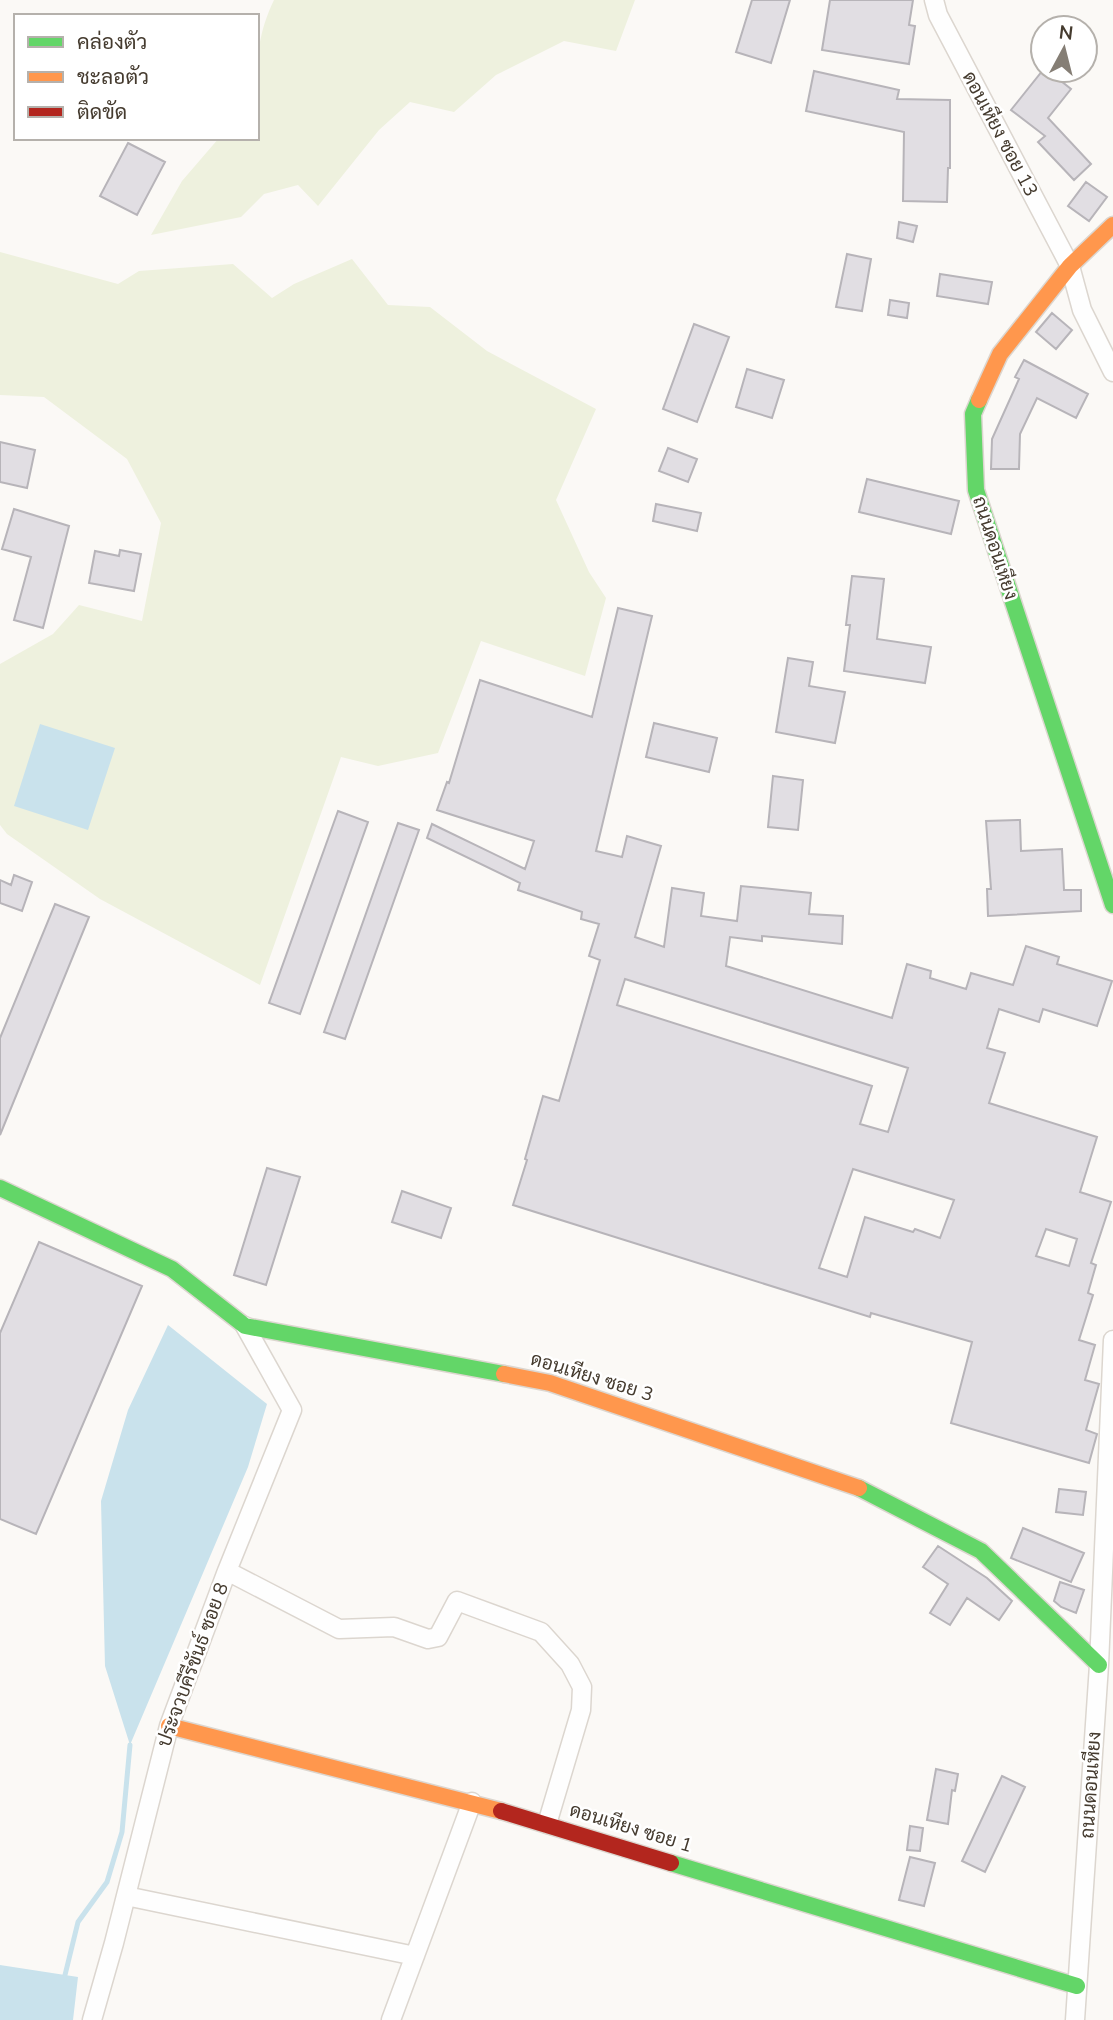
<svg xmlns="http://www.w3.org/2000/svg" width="1113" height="2020" viewBox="0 0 1113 2020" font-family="'Nunito Sans',Sarabun,sans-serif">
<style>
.green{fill:#eef1de}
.water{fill:#c9e2ec}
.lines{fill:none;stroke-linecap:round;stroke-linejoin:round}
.stream{stroke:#c9e2ec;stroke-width:5}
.building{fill:#e1dee3;stroke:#b7b4b9;stroke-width:2;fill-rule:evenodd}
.street-casing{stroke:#dcd6cf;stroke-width:21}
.fast-casing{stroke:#dcd6cf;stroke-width:19}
.slow-casing{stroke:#dcd6cf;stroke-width:19}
.jam-casing{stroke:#dcd6cf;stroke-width:19}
.street{stroke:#fefefe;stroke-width:18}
.fast{stroke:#63d668;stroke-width:16}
.slow{stroke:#ff974d;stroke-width:16}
.jam{stroke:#b3261e;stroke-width:16}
.labels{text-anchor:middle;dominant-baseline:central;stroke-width:5;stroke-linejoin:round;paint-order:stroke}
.street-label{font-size:19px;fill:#453b2f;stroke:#fff}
</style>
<rect width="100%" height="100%" fill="#fbf9f6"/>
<path class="green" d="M 274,0 L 635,0 L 616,51 L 564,41 L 496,75 L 454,112 L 410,102 L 379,130 L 318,206 L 298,185 L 264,194 L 241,217 L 151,235 L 182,181 L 219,138 L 257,138 C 257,88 251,47 274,0 Z
M 0,252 L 118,284 L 139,271 L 233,264 L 272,298 L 294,284 L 352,259 L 388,305 L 430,307 L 487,351 L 596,409 L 556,500 L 589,572 L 606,598 L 585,676 L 481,641 L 438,753 L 378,766 L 341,757 L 260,985 L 100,899 L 7,834 L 0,825 L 0,664 L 53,634 L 79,605 L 142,621 L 161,523 L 127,459 L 44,397 L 0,395 Z"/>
<path class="water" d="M 40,724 L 115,748 L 88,830 L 14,806 Z
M 168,1325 L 267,1404 L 248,1467 L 130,1745 L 105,1666 L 101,1501 L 128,1410 Z
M 0,1965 L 78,1977 L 73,2020 L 0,2020 Z"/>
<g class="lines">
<path class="stream" d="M 65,1975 L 78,1922 L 107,1882 L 122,1832 L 130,1745"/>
</g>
<path class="building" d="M 752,0 L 790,0 L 771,63 L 736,52 Z
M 830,0 L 913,0 L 909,25 L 915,26 L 909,64 L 822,50 Z
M 1043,70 L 1047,70 L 1071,89 L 1048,118 L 1091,164 L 1074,180 L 1038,142 L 1045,136 L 1011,110 Z
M 814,71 L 899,90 L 897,99 L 950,100 L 950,168 L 948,168 L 947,202 L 903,201 L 904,132 L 806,111 Z
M 128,143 L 165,162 L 137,215 L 100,196 Z
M 1086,182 L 1107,197 L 1089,221 L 1068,206 Z
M 899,222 L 917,226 L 913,242 L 897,238 Z
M 847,254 L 871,259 L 862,311 L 836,307 Z
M 940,274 L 992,282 L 988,304 L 937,296 Z
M 890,300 L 909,303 L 907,318 L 888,315 Z
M 1052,313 L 1072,330 L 1056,349 L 1036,332 Z
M 694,324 L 729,337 L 697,422 L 663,409 Z
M 1024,360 L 1088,394 L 1076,418 L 1037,398 L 1020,434 L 1019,469 L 991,469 L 992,439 L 1019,379 L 1015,377 Z
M 747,369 L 784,380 L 772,418 L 736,407 Z
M 0,442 L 35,450 L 27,488 L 0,482 Z
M 668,448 L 697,459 L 688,482 L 659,471 Z
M 867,479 L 959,501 L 951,534 L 859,512 Z
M 656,504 L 701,513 L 697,531 L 653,521 Z
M 14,509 L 69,526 L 43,628 L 14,620 L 31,557 L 2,549 Z
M 120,550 L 141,554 L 134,591 L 89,583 L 95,551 L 119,556 Z
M 852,576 L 884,579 L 877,639 L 931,647 L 925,683 L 844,671 L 850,625 L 846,625 Z
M 618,608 L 652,616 L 596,851 L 622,857 L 627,836 L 661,846 L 635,937 L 664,947 L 672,888 L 704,893 L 701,916 L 737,921 L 741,886 L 811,893 L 809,914 L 843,916 L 842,944 L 762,936 L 762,941 L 730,937 L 726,966 L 892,1018 L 907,964 L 931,971 L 930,978 L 966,989 L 971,973 L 1013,985 L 1026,946 L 1059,957 L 1057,964 L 1112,981 L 1097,1026 L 1043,1009 L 1039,1022 L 999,1009 L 987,1048 L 1005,1053 L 989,1103 L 1097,1137 L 1080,1192 L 1111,1202 L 1091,1263 L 1096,1265 L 1088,1293 L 1093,1295 L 1079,1340 L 1095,1345 L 1085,1380 L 1099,1384 L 1086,1430 L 1097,1434 L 1089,1463 L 951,1423 L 972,1342 L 871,1313 L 870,1317 L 513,1205 L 527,1160 L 525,1159 L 543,1096 L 559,1101 L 600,960 L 589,956 L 599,924 L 581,919 L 582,912 L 518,890 L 520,883 L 427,838 L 432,824 L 525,869 L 534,841 L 437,810 L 447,782 L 449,783 L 480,680 L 592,717 ZM 625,979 L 908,1068 L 888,1132 L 860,1124 L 872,1086 L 617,1005 ZM 853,1169 L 954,1200 L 940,1238 L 915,1229 L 913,1232 L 865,1217 L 847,1277 L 819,1268 ZM 1046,1229 L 1077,1239 L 1069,1266 L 1036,1256 Z
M 788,658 L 813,662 L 809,686 L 845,692 L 835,743 L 776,732 Z
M 654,723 L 717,738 L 709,772 L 646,757 Z
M 773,776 L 803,780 L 798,830 L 768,827 Z
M 338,811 L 368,822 L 300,1014 L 269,1003 Z
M 1020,820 L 1021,851 L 1062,849 L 1064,890 L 1081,890 L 1081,911 L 988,916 L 987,889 L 991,889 L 986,821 Z
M 398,823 L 419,830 L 345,1039 L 324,1032 Z
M 14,875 L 32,882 L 22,911 L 0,903 L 0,880 L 11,885 Z
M 55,904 L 89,917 L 0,1135 L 0,1038 Z
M 267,1168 L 300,1177 L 266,1285 L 234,1275 Z
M 402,1191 L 451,1208 L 441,1238 L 392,1222 Z
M 39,1242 L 142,1286 L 36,1534 L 0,1519 L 0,1333 Z
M 1059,1489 L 1086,1492 L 1083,1515 L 1056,1512 Z
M 1023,1528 L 1084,1553 L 1071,1582 L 1011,1558 Z
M 938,1546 L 987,1578 L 1012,1601 L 999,1620 L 967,1598 L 950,1625 L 930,1613 L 948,1584 L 923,1567 Z
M 1060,1582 L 1084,1590 L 1076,1613 L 1061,1607 L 1054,1601 Z
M 936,1769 L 958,1774 L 955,1791 L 952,1790 L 948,1824 L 927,1820 Z
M 1002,1776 L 1025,1787 L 985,1872 L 962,1861 Z
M 910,1826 L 923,1828 L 920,1851 L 907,1850 Z
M 910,1857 L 935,1863 L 924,1906 L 899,1900 Z"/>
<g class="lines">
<g class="street-casing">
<path id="street" d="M 934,0 L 938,15 L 1070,266 L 1082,310 L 1113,372
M 227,1571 L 339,1629 L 394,1627 L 428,1639 L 438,1637 L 457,1601 L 541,1632 L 570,1664 L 582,1687 L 581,1710 L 547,1824
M 126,1896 L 415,1956
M 92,2020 L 114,1943 L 169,1726 L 227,1571 L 292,1410 L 245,1326
M 391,2020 L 472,1802
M 1075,2020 L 1099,1665 L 1113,1340"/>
</g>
<g class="fast-casing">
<path id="fast" d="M 979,400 L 973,414 L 976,490 L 1113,905
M 0,1188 L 172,1269 L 245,1326 L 504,1374
M 859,1488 L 981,1551 L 1099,1665
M 671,1863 L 1077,1986"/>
</g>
<g class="slow-casing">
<path id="slow" d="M 979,400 L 1000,354 L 1070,266 L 1113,225
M 504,1374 L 550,1383 L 859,1488
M 169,1726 L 501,1811"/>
</g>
<g class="jam-casing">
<path id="jam" d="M 501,1811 L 671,1863"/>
</g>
<use href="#street" class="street"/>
<use href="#fast" class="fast"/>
<use href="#slow" class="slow"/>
<use href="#jam" class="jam"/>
</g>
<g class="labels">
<g class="street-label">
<text transform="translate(1000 134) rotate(62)">ดอนเหียง ซอย 13</text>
<text transform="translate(995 548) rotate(72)">ถนนดอนเหียง</text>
<text transform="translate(592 1377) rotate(17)">ดอนเหียง ซอย 3</text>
<text transform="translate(193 1665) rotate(-70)">ประจวบคีรีขันธ์ ซอย 8</text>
<text transform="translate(1091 1785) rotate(-86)">ถนนดอนเหียง</text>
<text transform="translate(631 1828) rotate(17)">ดอนเหียง ซอย 1</text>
</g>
</g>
<rect x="14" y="14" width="245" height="126" fill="#ffffff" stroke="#b5b1ac" stroke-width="2"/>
<rect x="28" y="37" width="35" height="10" fill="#63d668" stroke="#b5b1ac" stroke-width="2"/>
<text x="77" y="49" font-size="21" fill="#453b2f">คล่องตัว</text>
<rect x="28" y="72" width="35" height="10" fill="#ff974d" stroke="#b5b1ac" stroke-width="2"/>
<text x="77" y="84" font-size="21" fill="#453b2f">ชะลอตัว</text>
<rect x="28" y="107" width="35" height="10" fill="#b3261e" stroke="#b5b1ac" stroke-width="2"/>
<text x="77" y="119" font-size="21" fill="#453b2f">ติดขัด</text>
<g transform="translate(1064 49) rotate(7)"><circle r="33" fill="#ffffff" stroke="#b5b1ac" stroke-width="2"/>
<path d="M0-5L12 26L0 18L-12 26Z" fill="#857e75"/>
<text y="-10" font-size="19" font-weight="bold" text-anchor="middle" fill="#453b2f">N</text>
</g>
</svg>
